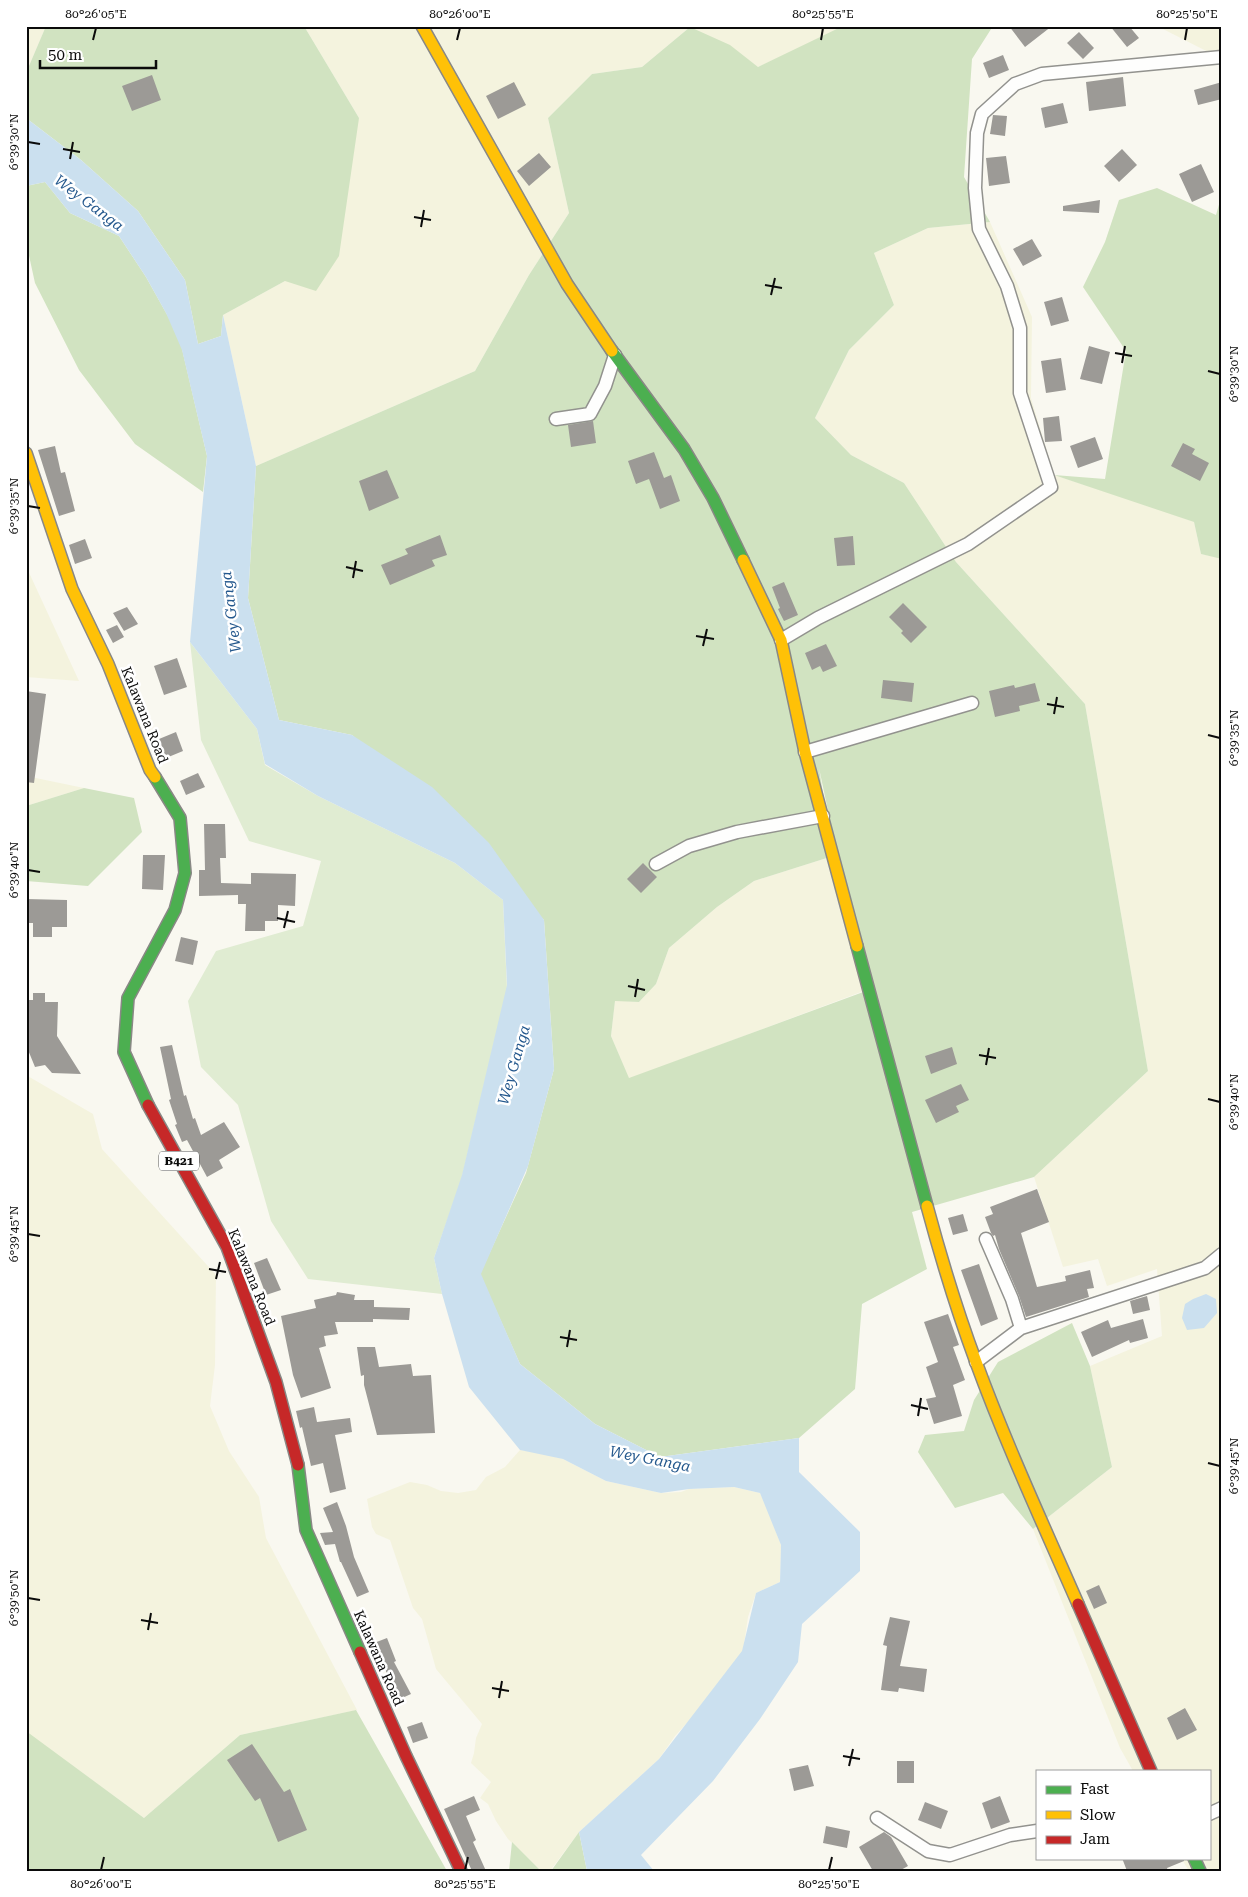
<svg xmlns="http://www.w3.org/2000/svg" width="1248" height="1897" viewBox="0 0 1248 1897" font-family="'Roboto Serif',serif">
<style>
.farmland{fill:#f4f3de}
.green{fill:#e0ecd2}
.forest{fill:#d1e3c1;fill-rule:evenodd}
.water{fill:#cbe0ef}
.building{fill:#9c9a96}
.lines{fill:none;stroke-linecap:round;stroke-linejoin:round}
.street-casing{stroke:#92928e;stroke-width:15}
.fast-casing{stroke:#898885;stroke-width:14}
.slow-casing{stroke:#898885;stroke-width:14}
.jam-casing{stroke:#898885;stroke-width:14}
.street{stroke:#fefefd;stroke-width:12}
.fast{stroke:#4caf50;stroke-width:11}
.slow{stroke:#ffc107;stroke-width:11}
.jam{stroke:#c62828;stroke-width:11}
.ticks{fill:none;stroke:#0b0b0b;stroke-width:2}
.labels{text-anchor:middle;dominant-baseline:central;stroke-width:5;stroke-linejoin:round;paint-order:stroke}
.shield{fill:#fff;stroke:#545454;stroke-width:1}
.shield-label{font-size:12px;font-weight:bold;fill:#0b0b0b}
.street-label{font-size:14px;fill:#0b0b0b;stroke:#fff}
.water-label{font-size:15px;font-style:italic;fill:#24588d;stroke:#fff}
.neatline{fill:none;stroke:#0b0b0b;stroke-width:2}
.ticks-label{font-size:12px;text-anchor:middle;fill:#0b0b0b}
</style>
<rect width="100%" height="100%" fill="#f9f8f0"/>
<path class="farmland" d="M 26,26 L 46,26 L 26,73 Z
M 304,26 L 848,26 L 758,67 L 690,27 L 642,67 L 592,74 L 548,118 L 569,213 L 529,275 L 475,371 L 256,466 L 223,315 L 285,281 L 359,118 Z
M 1157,26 L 1222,26 L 1222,59 Z
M 990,222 L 1032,317 L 1031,398 L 1054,475 L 1151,506 L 1194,522 L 1201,554 L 1222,558 L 1222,1871 L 1189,1871 L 1181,1858 L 1209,1858 L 1209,1771 L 1133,1771 L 1120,1748 L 1033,1529 L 1112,1467 L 1090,1366 L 1162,1336 L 1157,1269 L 1107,1286 L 1098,1259 L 1063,1267 L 1034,1177 L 1148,1071 L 1085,704 L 956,562 L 904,483 L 851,455 L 815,418 L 849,350 L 894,305 L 874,253 L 928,228 Z
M 26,566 L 79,681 L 26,677 Z
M 26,776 L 84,788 L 26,806 Z
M 833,856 L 869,989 L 629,1079 L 611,1036 L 615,1000 L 639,1002 L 656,984 L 669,948 L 717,907 L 754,881 Z
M 26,1075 L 93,1114 L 102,1149 L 216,1275 L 215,1365 L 210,1406 L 229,1451 L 259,1497 L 266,1538 L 357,1710 L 240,1735 L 144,1818 L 26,1732 Z
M 520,1450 L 537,1452 L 563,1459 L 606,1481 L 661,1493 L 681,1492 L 689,1489 L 734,1487 L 760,1493 L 769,1513 L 781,1545 L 780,1582 L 756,1593 L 748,1617 L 743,1651 L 717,1690 L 675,1736 L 659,1759 L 579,1832 L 550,1871 L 541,1871 L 508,1839 L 496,1821 L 488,1804 L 480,1798 L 491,1782 L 471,1763 L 474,1753 L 476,1738 L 482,1724 L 436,1669 L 422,1619 L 413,1608 L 390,1540 L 376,1534 L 372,1527 L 367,1499 L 410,1482 L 427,1485 L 441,1491 L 458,1493 L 476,1490 L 486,1477 L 505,1467 Z"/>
<path class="green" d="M 190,642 L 257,729 L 265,765 L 318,796 L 455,863 L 503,900 L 507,989 L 461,1181 L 434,1258 L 442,1294 L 308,1279 L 271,1221 L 238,1105 L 201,1067 L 188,1001 L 216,951 L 303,926 L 321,861 L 249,841 L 201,740 Z"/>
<path class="forest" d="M 46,26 L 304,26 L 359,118 L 339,256 L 316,291 L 285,281 L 223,315 L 221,336 L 198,344 L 185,280 L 138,211 L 81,160 L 26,118 L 26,73 Z
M 843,26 L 993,26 L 972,59 L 964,177 L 990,222 L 928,228 L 874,253 L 894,305 L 849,350 L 815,418 L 851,455 L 904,483 L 956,562 L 1085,704 L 1148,1071 L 1034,1177 L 912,1212 L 927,1269 L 862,1304 L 855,1389 L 799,1438 L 660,1457 L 595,1424 L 520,1364 L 480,1274 L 526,1173 L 554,1069 L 544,920 L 352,735 L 279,720 L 248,598 L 256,466 L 475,371 L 529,275 L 569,213 L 548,118 L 592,74 L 642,67 L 690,27 L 730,45 L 758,67 ZM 819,768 L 866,991 L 629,1078 L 611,1036 L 615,1001 L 639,1002 L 656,984 L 669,948 L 717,907 L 754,881 L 833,856 Z
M 45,182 L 70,213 L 119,236 L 146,277 L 179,336 L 207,456 L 203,492 L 135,444 L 79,370 L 35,283 L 26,242 L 26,186 Z
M 1157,188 L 1216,215 L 1222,194 L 1222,559 L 1201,554 L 1194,522 L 1054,475 L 1105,479 L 1126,351 L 1083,287 L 1105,242 L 1119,200 Z
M 84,788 L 134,798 L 142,832 L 88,886 L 26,881 L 26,806 Z
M 1072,1323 L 1090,1366 L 1112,1467 L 1033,1529 L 1003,1493 L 955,1508 L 918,1452 L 925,1435 L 964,1431 L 974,1400 L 998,1362 Z
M 356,1710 L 447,1871 L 26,1871 L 26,1731 L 144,1818 L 240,1735 Z
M 579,1832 L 587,1871 L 551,1871 Z
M 512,1842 L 541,1871 L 509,1871 Z"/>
<path class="water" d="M 26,118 L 81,160 L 138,211 L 185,280 L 198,344 L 221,336 L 223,315 L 256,466 L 248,598 L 279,720 L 352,735 L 432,787 L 489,843 L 544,920 L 554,1069 L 528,1166 L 481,1274 L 520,1364 L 595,1424 L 660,1457 L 799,1438 L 799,1472 L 860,1532 L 860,1571 L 802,1624 L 798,1662 L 760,1719 L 713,1781 L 641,1855 L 654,1871 L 587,1871 L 579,1832 L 659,1759 L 742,1651 L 756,1593 L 780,1582 L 781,1545 L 760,1493 L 734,1487 L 689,1489 L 661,1493 L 606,1481 L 563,1459 L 520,1450 L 469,1387 L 442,1294 L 434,1258 L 462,1175 L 507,985 L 503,900 L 455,863 L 318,796 L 265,764 L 257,729 L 190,642 L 207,456 L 182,350 L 166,313 L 146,277 L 119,236 L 70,213 L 45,182 L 26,186 Z
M 1206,1294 L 1216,1299 L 1217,1313 L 1204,1328 L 1187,1330 L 1182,1318 L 1185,1304 L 1193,1299 Z"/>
<path class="building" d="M 1009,26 L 1052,26 L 1025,47 Z
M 1110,26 L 1129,26 L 1139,38 L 1127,47 Z
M 1079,32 L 1094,48 L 1083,59 L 1067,43 Z
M 1003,55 L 1009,70 L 989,78 L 983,63 Z
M 152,75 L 161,100 L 132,111 L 122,86 Z
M 1123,77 L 1126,106 L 1089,111 L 1086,82 Z
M 514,82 L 526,105 L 498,119 L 486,96 Z
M 1222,82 L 1222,99 L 1198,105 L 1194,90 Z
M 1063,103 L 1068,123 L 1045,128 L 1041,108 Z
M 993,115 L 1007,116 L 1005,136 L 990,134 Z
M 1122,149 L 1137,165 L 1119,182 L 1104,166 Z
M 539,153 L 551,167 L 529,186 L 517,171 Z
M 1006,156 L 1010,183 L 989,186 L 986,158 Z
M 1201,164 L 1214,192 L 1192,202 L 1179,174 Z
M 1100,200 L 1099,213 L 1063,211 L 1063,206 Z
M 1032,239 L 1042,256 L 1023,266 L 1013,249 Z
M 1062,297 L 1069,321 L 1051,326 L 1044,302 Z
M 1089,346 L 1110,352 L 1102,384 L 1080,379 Z
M 1061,358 L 1066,390 L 1046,393 L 1041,361 Z
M 1059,416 L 1062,441 L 1045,442 L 1043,418 Z
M 593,421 L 596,443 L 571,447 L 568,425 Z
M 1095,437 L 1103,459 L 1078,468 L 1070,446 Z
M 1183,443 L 1195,449 L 1192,454 L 1209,463 L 1200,481 L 1171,466 Z
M 55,446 L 61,473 L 65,472 L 75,511 L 59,516 L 38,450 Z
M 654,452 L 664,478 L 671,475 L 680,501 L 660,509 L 649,479 L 636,484 L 628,461 Z
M 387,470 L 399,498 L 369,511 L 359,481 Z
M 440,535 L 447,555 L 432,560 L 435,566 L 390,585 L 381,565 L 408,554 L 405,549 Z
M 853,536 L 855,565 L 837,566 L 834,538 Z
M 85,539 L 92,558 L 75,564 L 69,545 Z
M 784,582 L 798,615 L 784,621 L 778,609 L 780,608 L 772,587 Z
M 903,603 L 927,627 L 911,643 L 901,633 L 903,631 L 889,617 Z
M 127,607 L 138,624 L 124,631 L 113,613 Z
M 117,625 L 124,637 L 113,643 L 106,630 Z
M 826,644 L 837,666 L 823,672 L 820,666 L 812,670 L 805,653 Z
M 177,658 L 187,687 L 164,695 L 154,666 Z
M 883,680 L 914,683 L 912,702 L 881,698 Z
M 1035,683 L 1040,701 L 1019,706 L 1020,711 L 995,717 L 989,691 L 1014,685 L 1015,688 Z
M 26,691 L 46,694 L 34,783 L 26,782 Z
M 176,732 L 183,751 L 166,758 L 159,739 Z
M 198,773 L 205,787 L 186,795 L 180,781 Z
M 204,824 L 225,824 L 226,858 L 220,858 L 221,883 L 251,884 L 251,873 L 296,874 L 295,906 L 278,905 L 278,921 L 265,921 L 265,931 L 245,931 L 246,904 L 238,904 L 238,895 L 199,896 L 199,870 L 205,870 Z
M 143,855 L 165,855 L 163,890 L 142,889 Z
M 643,863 L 657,877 L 641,893 L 627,879 Z
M 26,899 L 67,900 L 67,927 L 52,927 L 52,937 L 33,937 L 33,923 L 26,923 Z
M 181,937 L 198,941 L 193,965 L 175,961 Z
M 33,993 L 45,993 L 45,1002 L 58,1002 L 57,1036 L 81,1074 L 52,1073 L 45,1065 L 35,1067 L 26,1045 L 26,1000 L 33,1000 Z
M 172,1045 L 184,1096 L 186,1095 L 193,1119 L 195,1118 L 201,1135 L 224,1122 L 240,1147 L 219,1160 L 223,1168 L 207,1177 L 187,1140 L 182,1142 L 175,1125 L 177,1124 L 169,1100 L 171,1099 L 160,1047 Z
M 952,1047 L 957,1064 L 931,1074 L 925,1056 Z
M 961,1084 L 969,1100 L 956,1106 L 959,1112 L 936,1123 L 925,1100 Z
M 1037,1189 L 1049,1222 L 1021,1233 L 1037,1287 L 1066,1281 L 1065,1276 L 1090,1270 L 1094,1288 L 1087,1289 L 1089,1297 L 1026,1317 L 1019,1296 L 999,1249 L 995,1235 L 993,1236 L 991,1233 L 985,1217 L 993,1214 L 990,1207 Z
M 963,1214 L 968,1231 L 953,1235 L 948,1218 Z
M 267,1258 L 281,1290 L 266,1295 L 254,1263 Z
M 979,1264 L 998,1319 L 981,1326 L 961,1270 Z
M 337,1292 L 355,1295 L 354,1300 L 374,1300 L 374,1307 L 410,1308 L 409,1320 L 373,1319 L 373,1322 L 335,1322 L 338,1334 L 324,1336 L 326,1346 L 319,1348 L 331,1388 L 301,1398 L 293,1375 L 281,1316 L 316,1308 L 314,1300 L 336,1295 Z
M 1147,1296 L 1150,1310 L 1133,1314 L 1130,1301 Z
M 948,1314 L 959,1345 L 953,1347 L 965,1380 L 953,1385 L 962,1416 L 934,1424 L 926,1399 L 936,1397 L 926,1367 L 938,1362 L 924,1322 Z
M 1143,1319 L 1148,1338 L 1130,1343 L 1129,1340 L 1092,1357 L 1081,1332 L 1108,1320 L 1111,1328 Z
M 357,1347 L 375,1347 L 379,1367 L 411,1364 L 413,1376 L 431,1375 L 435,1433 L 377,1435 L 364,1385 L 364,1375 L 361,1376 L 360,1369 Z
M 314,1407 L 317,1422 L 350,1418 L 352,1432 L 335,1435 L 346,1489 L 330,1493 L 323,1463 L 311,1466 L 302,1427 L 300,1428 L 296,1411 Z
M 337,1502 L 346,1526 L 354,1557 L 369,1592 L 357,1597 L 341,1562 L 340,1562 L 335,1544 L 325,1545 L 320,1533 L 333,1532 L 323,1508 Z
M 1099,1585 L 1107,1603 L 1094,1609 L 1086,1591 Z
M 890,1617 L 910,1621 L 900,1666 L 927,1669 L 924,1692 L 899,1688 L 898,1692 L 881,1690 L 887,1646 L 883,1645 Z
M 387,1638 L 396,1661 L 394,1662 L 411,1694 L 400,1699 L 388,1676 L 374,1643 Z
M 1185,1708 L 1197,1730 L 1177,1740 L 1167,1718 Z
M 422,1722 L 428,1738 L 413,1743 L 407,1727 Z
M 252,1744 L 284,1792 L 290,1789 L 307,1830 L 278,1842 L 260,1798 L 255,1801 L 227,1760 Z
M 897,1761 L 914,1761 L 914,1783 L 897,1783 Z
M 808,1765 L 814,1786 L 794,1791 L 789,1769 Z
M 474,1796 L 480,1810 L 466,1816 L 476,1840 L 473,1842 L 486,1871 L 472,1871 L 444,1809 Z
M 1000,1796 L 1010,1822 L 991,1829 L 982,1803 Z
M 925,1802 L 948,1811 L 941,1829 L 918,1820 Z
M 826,1826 L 850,1831 L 847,1848 L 823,1843 Z
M 884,1832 L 891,1837 L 908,1866 L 899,1871 L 873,1871 L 859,1847 Z
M 1122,1858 L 1184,1858 L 1184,1861 L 1167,1868 L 1168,1871 L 1127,1871 Z"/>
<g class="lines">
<g class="street-casing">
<path id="street" d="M 556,419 L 590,414 L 605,386 L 615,355
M 781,640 L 818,618 L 968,544 L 1051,487 L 1020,393 L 1020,328 L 1007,286 L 979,229 L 975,188 L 977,133 L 982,114 L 1015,84 L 1042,74 L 1222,57
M 805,752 L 972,703
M 656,864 L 689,846 L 737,832 L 823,816
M 986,1239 L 1012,1299 L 1021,1328
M 976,1362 L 1021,1328 L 1205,1268 L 1222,1254
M 1209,1814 L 1222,1808
M 877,1818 L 928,1851 L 950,1855 L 1010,1835 L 1037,1831"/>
</g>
<g class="fast-casing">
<path id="fast" d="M 612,351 L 684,449 L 713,498 L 743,560
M 857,946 L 927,1206
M 148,1105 L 124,1052 L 128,998 L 175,910 L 185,873 L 180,818 L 155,777
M 298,1465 L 306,1530 L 360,1652
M 1194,1858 L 1200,1871"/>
</g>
<g class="slow-casing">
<path id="slow" d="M 422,26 L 567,284 L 612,351
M 26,453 L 72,589 L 108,664 L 150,770 L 155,777
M 743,560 L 781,640 L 805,752 L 857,946
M 927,1206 C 941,1258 957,1311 976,1362 C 1006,1444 1043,1524 1078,1604"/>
</g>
<g class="jam-casing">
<path id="jam" d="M 148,1105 L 227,1247 L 276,1382 L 298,1465
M 1078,1604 L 1151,1771
M 360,1652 L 406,1756 L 461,1871"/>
</g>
<use href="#street" class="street"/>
<use href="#fast" class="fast"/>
<use href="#slow" class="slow"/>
<use href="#jam" class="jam"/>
</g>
<path class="ticks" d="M 93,40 L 96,28M 457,40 L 460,28M 821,40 L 823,28M 1185,40 L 1187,28M 28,142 L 40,144M 63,149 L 80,152M 70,159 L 73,142M 414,217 L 431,220M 421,227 L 424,210M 765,285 L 782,288M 771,295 L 775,278M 1115,353 L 1132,356M 1122,363 L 1125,346M 1208,371 L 1220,374M 28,506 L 40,508M 346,567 L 363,571M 353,578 L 356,561M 696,636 L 714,639M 703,646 L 707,629M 1047,704 L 1064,707M 1054,714 L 1057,697M 1208,735 L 1220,738M 28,870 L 40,872M 277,918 L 295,922M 284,928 L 288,911M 628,986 L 645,990M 635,997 L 638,979M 979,1055 L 996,1058M 986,1065 L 989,1048M 1208,1099 L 1220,1102M 28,1234 L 40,1236M 209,1269 L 226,1272M 216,1279 L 220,1262M 560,1337 L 577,1340M 567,1347 L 570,1330M 911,1405 L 928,1409M 918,1416 L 921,1398M 1208,1463 L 1220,1466M 28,1598 L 40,1600M 141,1620 L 158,1623M 148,1630 L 151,1613M 492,1688 L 509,1691M 499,1698 L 502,1681M 843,1756 L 860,1759M 849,1766 L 853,1749M 101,1870 L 104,1857M 465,1870 L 468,1857M 829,1870 L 832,1857"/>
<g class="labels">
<rect class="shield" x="159" y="1151.5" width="40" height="19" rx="4"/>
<g class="shield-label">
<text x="179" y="1161">B421</text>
</g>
<g class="street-label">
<text transform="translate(145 715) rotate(68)">Kalawana Road</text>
<text transform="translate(252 1277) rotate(68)">Kalawana Road</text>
<text transform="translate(379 1658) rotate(66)">Kalawana Road</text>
</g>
<g class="water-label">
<text transform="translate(89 203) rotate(37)">Wey Ganga</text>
<text transform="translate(231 612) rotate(-97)">Wey Ganga</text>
<text transform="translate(514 1065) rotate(-74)">Wey Ganga</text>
<text transform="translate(650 1459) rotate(11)">Wey Ganga</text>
</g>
</g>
<rect width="1248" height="1897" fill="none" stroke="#ffffff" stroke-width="55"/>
<rect x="1036" y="1770" width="175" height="90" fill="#ffffff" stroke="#9d9d9d"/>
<rect x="1046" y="1786" width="25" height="8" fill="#4caf50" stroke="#9d9d9d"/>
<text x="1080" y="1794" font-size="15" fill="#0b0b0b">Fast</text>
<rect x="1046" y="1811" width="25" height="8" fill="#ffc107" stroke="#9d9d9d"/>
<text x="1080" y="1820" font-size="15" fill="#0b0b0b">Slow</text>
<rect x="1046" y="1836" width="25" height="8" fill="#c62828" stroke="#9d9d9d"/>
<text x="1080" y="1844" font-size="15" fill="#0b0b0b">Jam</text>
<path d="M40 60v8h116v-8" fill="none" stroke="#0b0b0b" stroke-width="2.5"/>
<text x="48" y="60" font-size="15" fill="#0b0b0b" stroke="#ffffff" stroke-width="4" paint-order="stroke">50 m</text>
<rect x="28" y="28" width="1192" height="1842" class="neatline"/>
<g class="ticks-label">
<text x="96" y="18">80°26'05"E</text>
<text x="460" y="18">80°26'00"E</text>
<text x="823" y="18">80°25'55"E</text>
<text x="1187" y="18">80°25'50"E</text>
<text transform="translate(14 142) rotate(-90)" y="4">6°39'30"N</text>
<text transform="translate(1234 374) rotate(-90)" y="4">6°39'30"N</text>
<text transform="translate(14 506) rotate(-90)" y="4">6°39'35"N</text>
<text transform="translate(1234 738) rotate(-90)" y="4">6°39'35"N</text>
<text transform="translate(14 870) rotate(-90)" y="4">6°39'40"N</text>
<text transform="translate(1234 1102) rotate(-90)" y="4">6°39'40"N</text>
<text transform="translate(14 1234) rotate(-90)" y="4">6°39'45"N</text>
<text transform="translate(1234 1466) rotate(-90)" y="4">6°39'45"N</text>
<text transform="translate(14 1598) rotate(-90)" y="4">6°39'50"N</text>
<text x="101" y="1888">80°26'00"E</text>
<text x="465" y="1888">80°25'55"E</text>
<text x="829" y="1888">80°25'50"E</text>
</g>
</svg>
